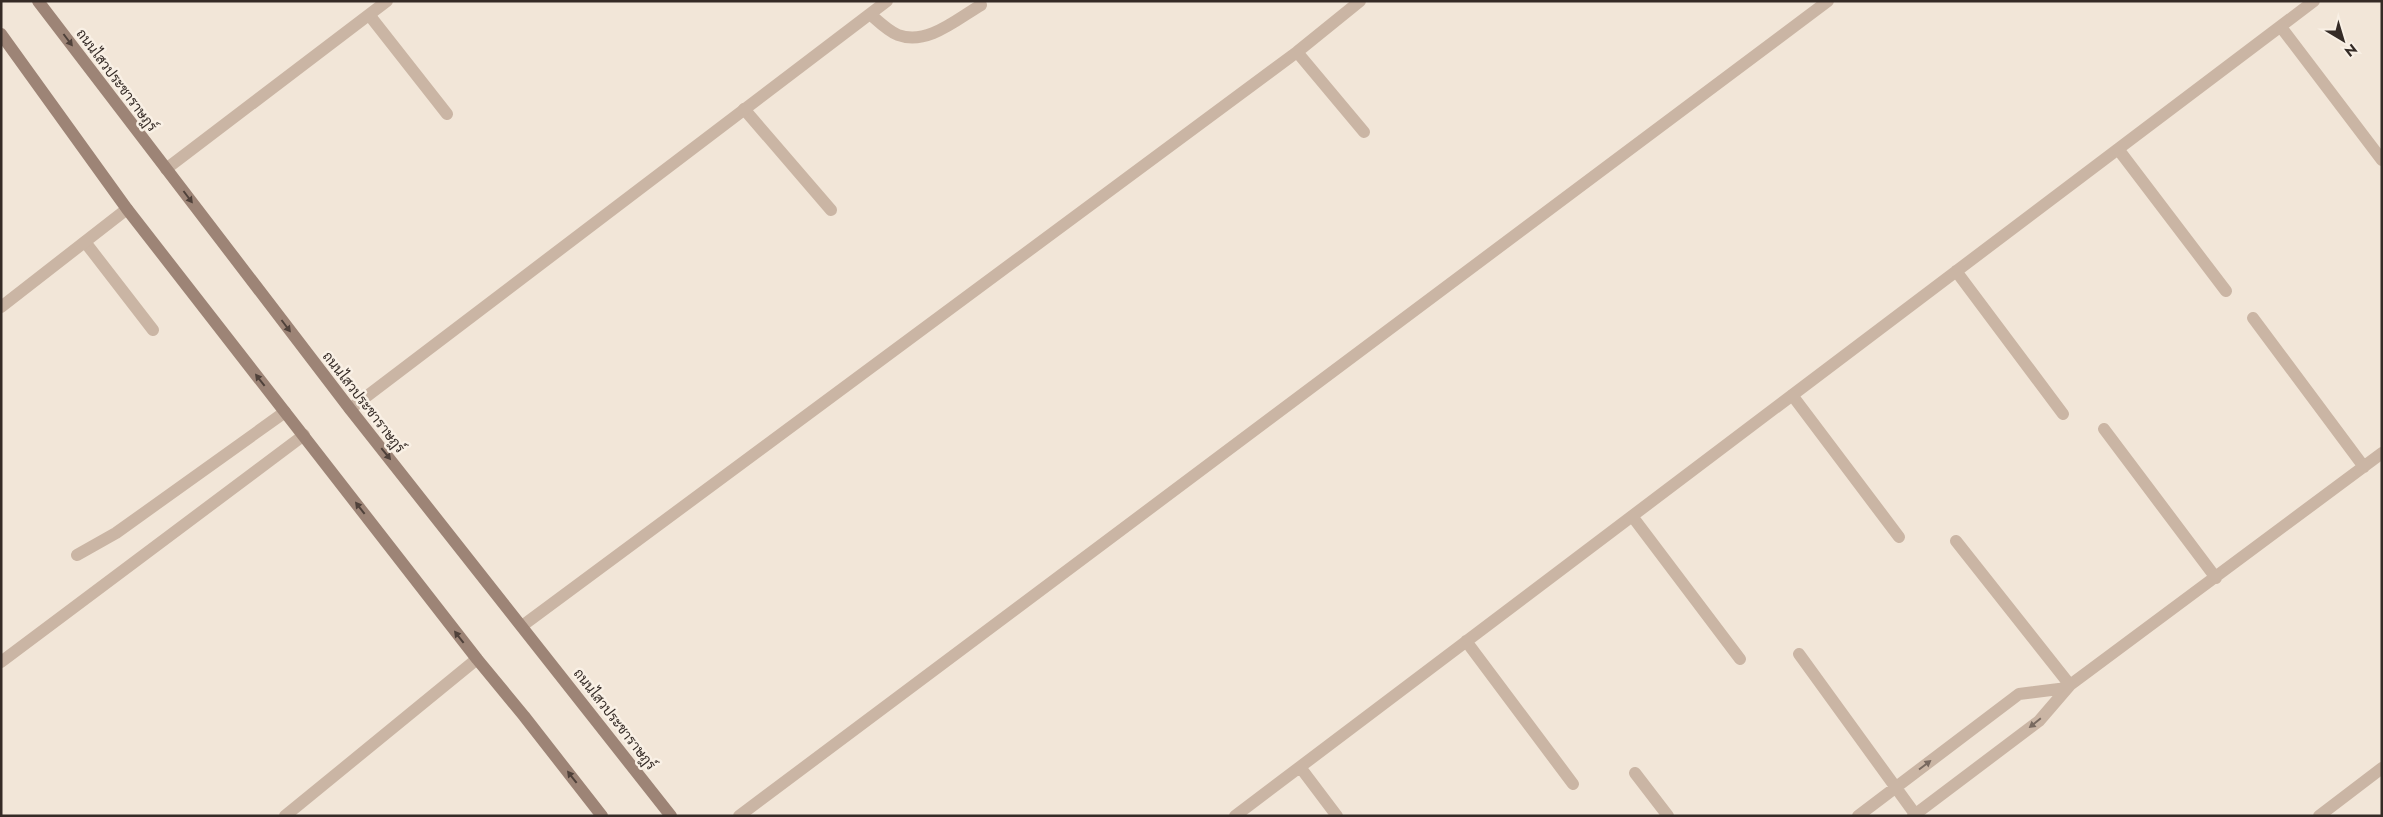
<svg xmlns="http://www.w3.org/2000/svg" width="2383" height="817" viewBox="0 0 2383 817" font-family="Jost,Sarabun,sans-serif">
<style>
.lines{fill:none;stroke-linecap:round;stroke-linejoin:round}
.service{stroke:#cab5a4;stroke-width:12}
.minor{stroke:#cab5a4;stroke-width:12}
.secondary{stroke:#9d8476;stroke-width:12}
.oneway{fill:#4f413a}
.oneway2{fill:#78695f}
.labels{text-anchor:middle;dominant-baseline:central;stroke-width:5;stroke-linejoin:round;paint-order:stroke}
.street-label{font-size:14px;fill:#352b26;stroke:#f9f0e5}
</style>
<rect width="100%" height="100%" fill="#f2e6d8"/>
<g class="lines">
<path class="service" d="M 370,16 L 447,114
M 744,109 L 831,210
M 85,242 L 153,330"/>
<path class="minor" d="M 870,14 C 878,21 888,31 898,35 C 927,46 957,19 981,5
M 2281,27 L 2382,160
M 1297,52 L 1364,132
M 2118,149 L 2226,291
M 166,169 L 387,1
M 1956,271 L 2063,414
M 1,307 L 127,209
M 2253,318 L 2364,467
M 1792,395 L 1899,537
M 350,409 L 887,1
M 2104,429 L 2216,578
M 1632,516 L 1740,659
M 1956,541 L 2070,685
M 77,555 L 116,533 L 285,412
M 522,626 L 1297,52 L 1360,1
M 1466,641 L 1573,784
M 1799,654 L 1915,814
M 1,662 L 304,435
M 1300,767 L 1337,816
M 1635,773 L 1668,816
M 285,816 L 477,659
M 739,816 L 1828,1
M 1235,816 L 2314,1
M 1858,816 L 2019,694 L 2067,688
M 1913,816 L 2039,721 L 2070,685 L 2382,453
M 2319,816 L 2382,768"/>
<path class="secondary" d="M 38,1 L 350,409 L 671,816
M 1,34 L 127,209 L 477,659 L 524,716 L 602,816"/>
</g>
<defs><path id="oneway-solid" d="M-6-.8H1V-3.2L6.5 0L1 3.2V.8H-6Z" transform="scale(1.25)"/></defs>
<g class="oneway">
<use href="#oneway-solid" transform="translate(68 40) rotate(53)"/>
<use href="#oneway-solid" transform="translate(188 197) rotate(53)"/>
<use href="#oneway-solid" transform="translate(286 326) rotate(53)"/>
<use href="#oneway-solid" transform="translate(260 380) rotate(-128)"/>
<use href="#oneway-solid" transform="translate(386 454) rotate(51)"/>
<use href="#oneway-solid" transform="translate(360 508) rotate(-128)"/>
<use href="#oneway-solid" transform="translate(459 637) rotate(-128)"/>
<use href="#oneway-solid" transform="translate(572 777) rotate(-128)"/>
</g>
<g class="oneway2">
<use href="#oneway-solid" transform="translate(2035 723) rotate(141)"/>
<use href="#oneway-solid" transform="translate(1925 765) rotate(-37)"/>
</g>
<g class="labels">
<g class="street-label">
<text transform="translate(117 80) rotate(53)">ถนนไสวประชาราษฎร์</text>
<text transform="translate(364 402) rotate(52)">ถนนไสวประชาราษฎร์</text>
<text transform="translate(615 719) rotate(52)">ถนนไสวประชาราษฎร์</text>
</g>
</g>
<rect width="2383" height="817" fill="none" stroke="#352b26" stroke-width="5"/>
<g transform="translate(2343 40) rotate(142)" stroke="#f9f0e5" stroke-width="4" paint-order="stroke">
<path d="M0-4L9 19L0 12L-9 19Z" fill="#352b26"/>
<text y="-8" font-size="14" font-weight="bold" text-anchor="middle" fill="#352b26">N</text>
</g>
</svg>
